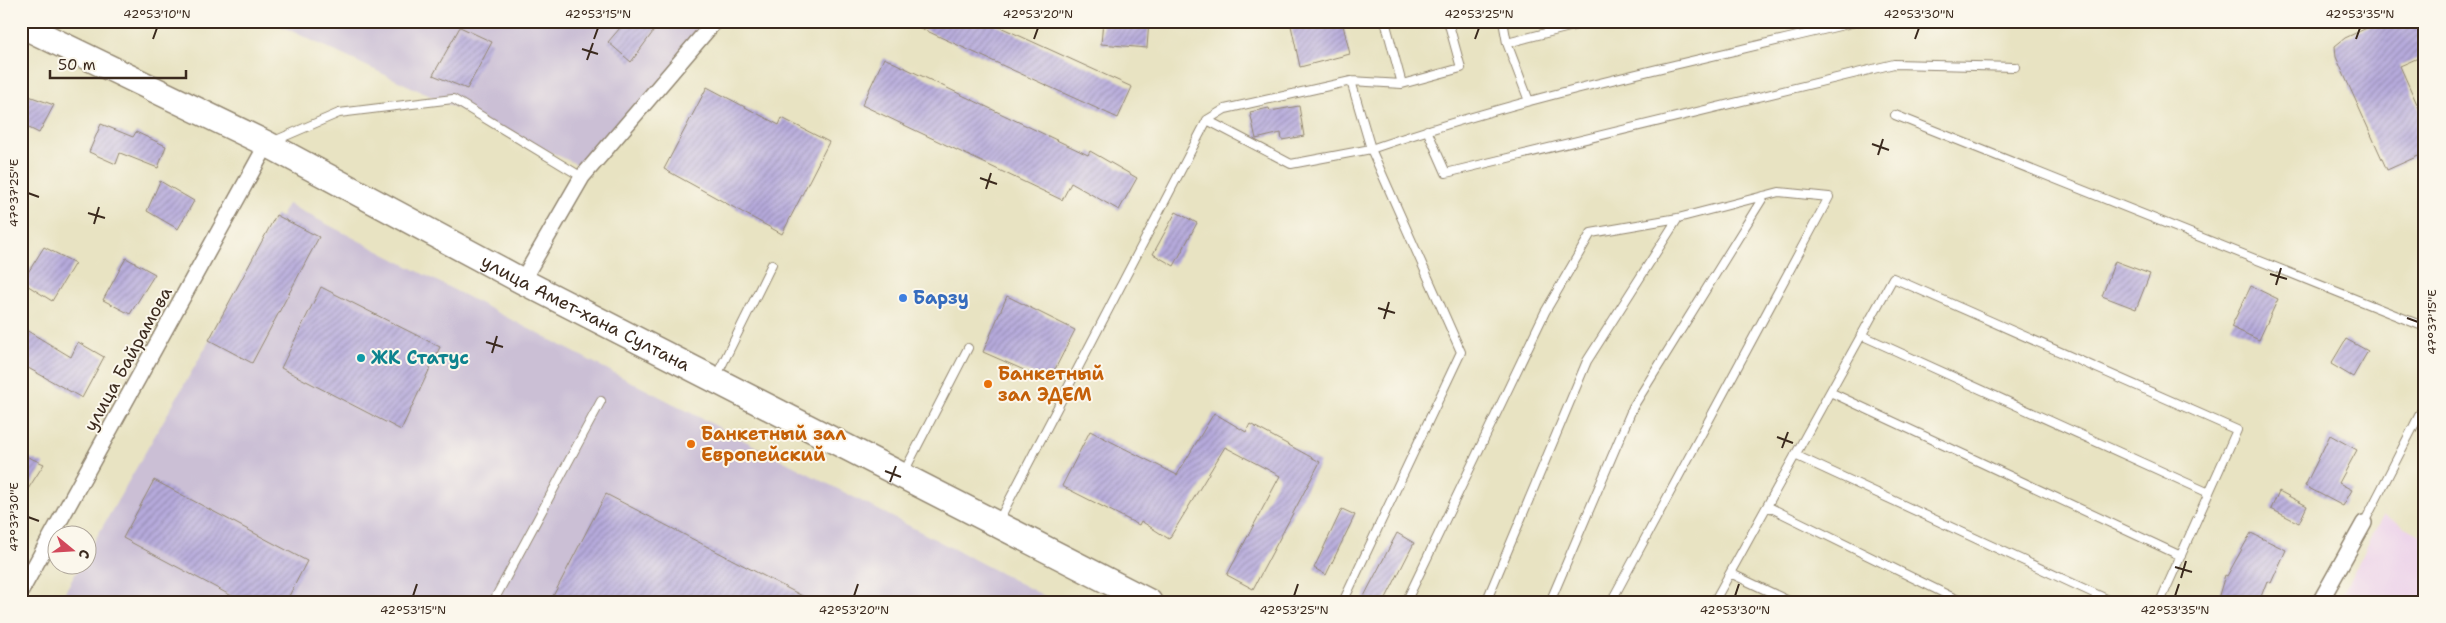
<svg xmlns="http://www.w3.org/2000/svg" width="2446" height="623" viewBox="0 0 2446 623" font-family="'Shantell Sans',sans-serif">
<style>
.built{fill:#ecd1ea}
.industrial{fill:#cbbfd5}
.building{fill:url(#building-hatch)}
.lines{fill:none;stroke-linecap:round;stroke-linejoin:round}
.lane-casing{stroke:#928670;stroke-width:10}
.street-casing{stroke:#928670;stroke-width:18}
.primary-casing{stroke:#928670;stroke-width:28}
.lane{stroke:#fff;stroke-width:8}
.street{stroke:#fff;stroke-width:15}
.primary{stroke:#fff;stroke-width:25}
.ticks{fill:none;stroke:#3b2a1e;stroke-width:2}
.shop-dot{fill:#3f7fe0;stroke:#fbf7ec;stroke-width:2}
.culture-dot{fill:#0f9aa8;stroke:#fbf7ec;stroke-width:2}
.food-dot{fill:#e8710a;stroke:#fbf7ec;stroke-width:2}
.labels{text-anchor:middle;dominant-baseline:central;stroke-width:4;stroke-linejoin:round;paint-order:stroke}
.shop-label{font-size:18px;font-weight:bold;fill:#366cbe;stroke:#fbf7ec;text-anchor:start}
.street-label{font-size:18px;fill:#3b2a1e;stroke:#fbf7ec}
.culture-label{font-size:18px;font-weight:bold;fill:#0d838f;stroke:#fbf7ec;text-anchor:start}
.food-label{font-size:18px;font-weight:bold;fill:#c56008;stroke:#fbf7ec;text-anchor:start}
.neatline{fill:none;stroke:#3b2a1e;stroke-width:2}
.ticks-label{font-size:12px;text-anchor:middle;fill:#3b2a1e}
</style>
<defs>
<pattern id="building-hatch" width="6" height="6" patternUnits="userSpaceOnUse" patternTransform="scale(1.25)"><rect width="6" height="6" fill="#b6aadc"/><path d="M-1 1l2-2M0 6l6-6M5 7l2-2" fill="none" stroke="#958bb2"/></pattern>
</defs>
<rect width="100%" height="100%" fill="#fbf7ec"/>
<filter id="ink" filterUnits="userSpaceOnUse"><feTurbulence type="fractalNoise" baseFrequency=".02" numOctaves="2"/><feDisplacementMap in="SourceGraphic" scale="10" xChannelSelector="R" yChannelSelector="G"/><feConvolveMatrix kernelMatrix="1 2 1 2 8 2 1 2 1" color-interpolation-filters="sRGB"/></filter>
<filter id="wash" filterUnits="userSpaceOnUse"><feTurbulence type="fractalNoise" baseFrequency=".0096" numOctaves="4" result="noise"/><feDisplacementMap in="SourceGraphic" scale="20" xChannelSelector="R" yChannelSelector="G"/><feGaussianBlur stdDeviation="1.12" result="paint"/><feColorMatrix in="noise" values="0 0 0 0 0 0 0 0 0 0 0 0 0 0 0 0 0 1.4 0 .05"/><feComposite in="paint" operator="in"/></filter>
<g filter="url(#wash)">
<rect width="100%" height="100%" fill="#e8e3c2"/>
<path class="built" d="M 2383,515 L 2425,538 L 2425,602 L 2338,602 Z"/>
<path class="industrial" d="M 270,21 L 721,21 L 589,170 Z
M 288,204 L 1056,602 L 59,602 L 80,566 L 88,566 L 88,552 Z"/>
<g id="blocks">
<path class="building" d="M 626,21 L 661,21 L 631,62 L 608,42 Z
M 905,21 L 987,21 L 1132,87 L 1118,118 Z
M 1103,21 L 1149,21 L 1147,48 L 1101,44 Z
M 1290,21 L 1342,21 L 1350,54 L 1300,67 Z
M 2382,21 L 2425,21 L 2425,55 L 2400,66 L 2425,122 L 2425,153 L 2387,170 L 2336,57 L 2335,46 L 2345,38 Z
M 460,27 L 492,42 L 467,89 L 433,75 Z
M 884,58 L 1088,155 L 1090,151 L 1137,178 L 1119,210 L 1071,183 L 1062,200 L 862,105 Z
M 707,87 L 779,125 L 782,118 L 829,142 L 782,234 L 664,169 Z
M 26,95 L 54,105 L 39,133 L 21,124 L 21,103 Z
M 1299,106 L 1304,136 L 1282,140 L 1281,133 L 1256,139 L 1250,112 L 1269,108 L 1270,111 Z
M 101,124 L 133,137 L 136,132 L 166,146 L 158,168 L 120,153 L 116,164 L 89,152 Z
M 160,181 L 194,201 L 178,229 L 147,211 Z
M 1176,212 L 1197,223 L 1174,266 L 1153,254 Z
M 276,215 L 319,237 L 252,363 L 209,340 Z
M 44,247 L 75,263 L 52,301 L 22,282 Z
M 126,258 L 155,274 L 130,314 L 103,300 Z
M 2115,261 L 2150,274 L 2136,309 L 2102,296 Z
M 2251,286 L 2278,299 L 2259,340 L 2231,327 Z
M 321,287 L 440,347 L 401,430 L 281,368 Z
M 1007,296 L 1075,330 L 1049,381 L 983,352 Z
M 21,327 L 71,357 L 78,342 L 104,357 L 82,398 L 21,364 Z
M 2346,339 L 2368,351 L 2353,377 L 2331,364 Z
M 1214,413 L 1246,432 L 1250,424 L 1320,462 L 1253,589 L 1227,575 L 1280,476 L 1225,447 L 1169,539 L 1141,521 L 1139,525 L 1062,486 L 1090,431 L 1177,475 Z
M 2330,435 L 2357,450 L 2339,483 L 2352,490 L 2343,506 L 2305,486 Z
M 21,454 L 44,464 L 21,500 Z
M 154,480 L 307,561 L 286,602 L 243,602 L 123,538 Z
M 2279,491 L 2307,506 L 2299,523 L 2271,509 Z
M 606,494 L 814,602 L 550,602 Z
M 1342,509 L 1355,515 L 1326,575 L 1314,568 Z
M 1397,533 L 1414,543 L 1384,602 L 1361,602 Z
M 2251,533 L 2286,550 L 2271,583 L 2267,581 L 2259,602 L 2217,602 L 2225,575 L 2227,576 Z"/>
</g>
</g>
<g filter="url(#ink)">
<use href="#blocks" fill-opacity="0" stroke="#928670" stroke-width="1"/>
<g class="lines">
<g class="lane-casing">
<path id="lane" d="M 1385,21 L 1402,84
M 1503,21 L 1507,43 L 1529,101
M 1507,43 L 1593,21
M 2425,75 L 2425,84
M 1351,81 L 1402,84 L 1461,68 L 1448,21
M 1895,115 L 2425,327
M 1427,130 L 1446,173 L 1894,64 L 2015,67
M 274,141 L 339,113 L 453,99 L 582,177
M 1861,335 L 2209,493
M 716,377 L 772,264
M 1830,392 L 2181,556
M 1795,455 L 2113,602
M 904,472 L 968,348
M 2425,497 L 2425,509
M 1767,506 L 1962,602
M 999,520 L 1207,120 L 1291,164 L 1371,149 L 1351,81 L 1225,109 L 1207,120
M 2364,523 L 2425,404
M 1730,573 L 1791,602
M 493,602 L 601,401
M 1343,602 L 1461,352 L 1371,149 C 1530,94 1697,61 1860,21
M 1406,602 L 1545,312 L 1591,233 L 1678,218 L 1779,192 L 1829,197 L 1611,602
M 1486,602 L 1587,361 L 1678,218
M 1550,602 L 1633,407 L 1764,196
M 1714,602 L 1893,278 L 2237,430 L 2160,602"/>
</g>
<g class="street-casing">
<path id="street" d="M 522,281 L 582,177 L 715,21
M 21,591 L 267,144
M 2320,602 L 2364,523"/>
</g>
<g class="primary-casing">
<g id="primary">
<path id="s1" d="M 21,25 L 267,144 L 522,281 L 1149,602"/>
</g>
</g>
<use href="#lane" class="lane"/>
<use href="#street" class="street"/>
<use href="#primary" class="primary"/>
</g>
</g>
<path class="ticks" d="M 153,39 L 157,28M 594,39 L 598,28M 1034,39 L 1038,28M 1475,39 L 1479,28M 1915,39 L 1919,28M 2356,39 L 2360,28M 582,49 L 598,54M 587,60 L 593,43M 1872,144 L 1889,150M 1878,155 L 1883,139M 980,178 L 997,184M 986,189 L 991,173M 28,193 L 39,197M 88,213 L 105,218M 94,224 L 99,207M 2270,274 L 2287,279M 2276,285 L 2281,268M 1378,308 L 1395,313M 2407,318 L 2418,322M 1384,319 L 1389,302M 486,342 L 503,347M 492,353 L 497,336M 1777,437 L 1793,443M 1782,448 L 1788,432M 885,471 L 901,477M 890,482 L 896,466M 28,517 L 39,521M 2175,567 L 2192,572M 2181,578 L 2186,561M 413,596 L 417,584M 854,596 L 858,584M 1294,596 L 1298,584M 1735,596 L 1739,584M 2175,596 L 2179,584"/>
<circle class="shop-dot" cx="903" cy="298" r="5"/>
<circle class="culture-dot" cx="361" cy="358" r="5"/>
<g class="food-dot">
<circle cx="988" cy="384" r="5"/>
<circle cx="691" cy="444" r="5"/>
</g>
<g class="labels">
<g class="shop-label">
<text x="913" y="298">Барзу</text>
</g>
<g class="street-label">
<text stroke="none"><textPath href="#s1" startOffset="634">улица Амет-хана Султана</textPath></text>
<text transform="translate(128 359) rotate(-61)">улица Байрамова</text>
</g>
<g class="culture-label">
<text x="371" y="358">ЖК Статус</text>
</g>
<g class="food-label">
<text x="998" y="374">Банкетный<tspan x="998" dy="21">зал ЭДЕМ</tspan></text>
<text x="701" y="434">Банкетный зал<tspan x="701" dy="21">Европейский</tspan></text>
</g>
</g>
<rect width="2446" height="623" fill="none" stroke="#fbf7ec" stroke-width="55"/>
<g transform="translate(72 550) rotate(108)"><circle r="24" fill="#fbf7ec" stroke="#aea59a"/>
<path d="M0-4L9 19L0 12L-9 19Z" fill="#d1495b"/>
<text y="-8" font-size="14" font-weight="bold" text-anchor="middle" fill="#3b2a1e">С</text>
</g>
<path d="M50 70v8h136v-8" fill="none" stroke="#3b2a1e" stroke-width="2.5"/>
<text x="58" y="70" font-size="15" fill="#3b2a1e" stroke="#fbf7ec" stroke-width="4" paint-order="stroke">50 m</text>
<rect x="28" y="28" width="2390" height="568" class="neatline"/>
<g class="ticks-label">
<text x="157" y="18">42°53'10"N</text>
<text x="598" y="18">42°53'15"N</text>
<text x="1038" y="18">42°53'20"N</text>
<text x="1479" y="18">42°53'25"N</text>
<text x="1919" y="18">42°53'30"N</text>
<text x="2360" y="18">42°53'35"N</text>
<text transform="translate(14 193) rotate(-90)" y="4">47°37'25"E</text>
<text transform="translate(2432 322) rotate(-90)" y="4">47°37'15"E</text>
<text transform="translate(14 517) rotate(-90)" y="4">47°37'30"E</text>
<text x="413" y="614">42°53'15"N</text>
<text x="854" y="614">42°53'20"N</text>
<text x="1294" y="614">42°53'25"N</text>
<text x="1735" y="614">42°53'30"N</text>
<text x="2175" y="614">42°53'35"N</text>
</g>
</svg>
